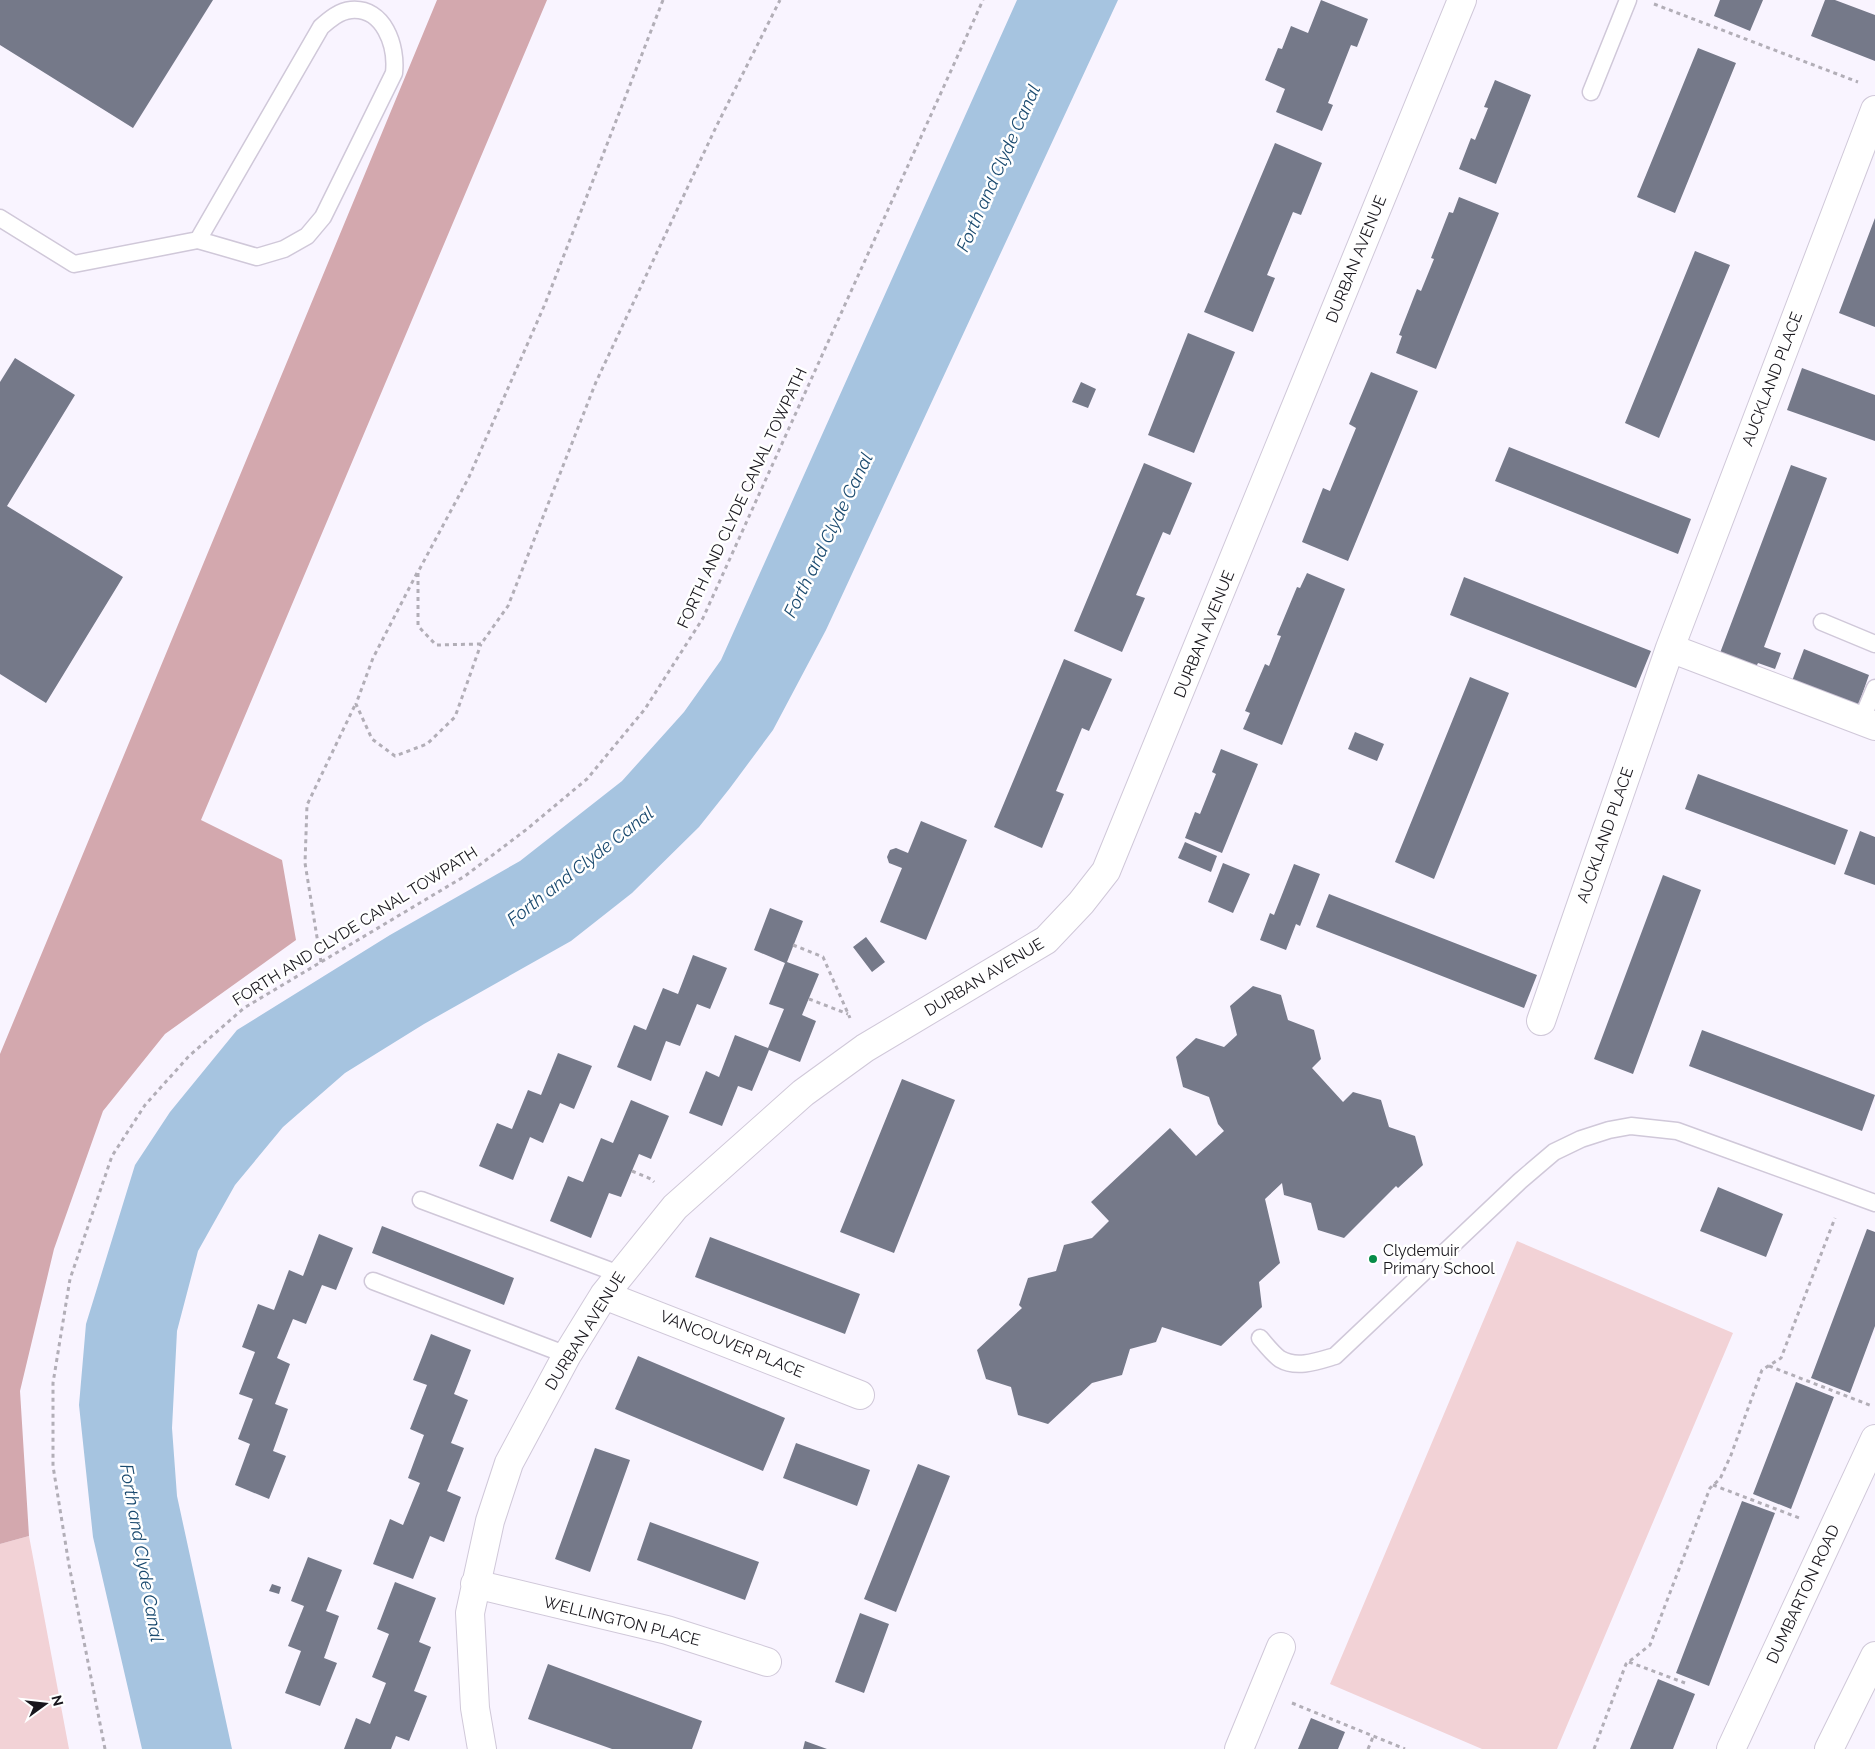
<svg xmlns="http://www.w3.org/2000/svg" width="1875" height="1749" viewBox="0 0 1875 1749" font-family="Raleway,sans-serif">
<style>
.green{fill:#f2d2d6}
.forest{fill:#d3a8ae}
.water{fill:#a6c4e0}
.building{fill:#757989}
.lines{fill:none;stroke-linecap:round;stroke-linejoin:round}
.service-casing{stroke:#d0c8d9;stroke-width:19}
.minor-casing{stroke:#d0c8d9;stroke-width:30}
.primary-casing{stroke:#d0c8d9;stroke-width:30}
.path{stroke:#b2aeb7;stroke-width:3;stroke-dasharray:4 4;stroke-linecap:butt}
.service{stroke:#fff;stroke-width:16}
.minor{stroke:#fff;stroke-width:28}
.primary{stroke:#fff;stroke-width:28}
.poi-dot{fill:#078b48;stroke:#fff;stroke-width:2}
.labels{text-anchor:middle;dominant-baseline:central;stroke-width:5;stroke-linejoin:round;paint-order:stroke}
.street-label{font-size:16px;fill:#19171d;stroke:#fff}
.poi-label{font-size:16px;fill:#19171d;stroke:#fff;text-anchor:start}
.water-label{font-size:18px;font-style:italic;fill:#1a4a6f;stroke:#fff}
</style>
<rect width="100%" height="100%" fill="#f9f4ff"/>
<path class="green" d="M 1517,1241 L 1733,1333 L 1557,1749 L 1482,1749 L 1330,1684 Z
M 29,1536 L 69,1749 L 0,1749 L 0,1544 Z"/>
<path class="forest" d="M 437,0 L 547,0 L 201,820 L 282,860 L 296,940 L 165,1034 L 103,1111 L 54,1249 L 20,1391 L 29,1536 L 0,1544 L 0,1054 Z"/>
<path class="water" d="M 1017,0 L 1118,0 L 826,630 L 773,730 L 730,788 L 699,827 L 632,893 L 571,941 L 424,1024 L 345,1073 L 283,1127 L 235,1185 L 198,1251 L 177,1331 L 172,1428 L 177,1496 L 232,1749 L 142,1749 L 93,1537 L 79,1405 L 86,1324 L 135,1165 L 170,1112 L 237,1030 L 390,935 L 520,861 L 622,781 L 684,712 L 721,660 Z"/>
<path class="building" d="M 0,0 L 213,0 L 133,128 L 0,45 Z
M 1321,0 L 1368,19 L 1357,47 L 1351,45 L 1328,103 L 1333,105 L 1322,131 L 1276,112 L 1285,89 L 1265,80 L 1278,48 L 1282,49 L 1291,26 L 1308,33 Z
M 1720,0 L 1763,0 L 1750,31 L 1714,16 Z
M 1825,0 L 1835,0 L 1875,15 L 1875,61 L 1811,36 Z
M 1698,48 L 1736,63 L 1675,213 L 1637,197 Z
M 1495,80 L 1531,95 L 1496,184 L 1459,169 L 1471,138 L 1475,140 L 1488,108 L 1484,107 Z
M 1275,143 L 1322,163 L 1301,215 L 1293,212 L 1267,275 L 1275,278 L 1253,332 L 1204,312 Z
M 1459,197 L 1499,213 L 1436,369 L 1396,353 L 1402,336 L 1399,335 L 1417,289 L 1421,291 L 1434,259 L 1431,258 L 1449,212 L 1453,213 Z
M 1875,218 L 1875,327 L 1839,313 Z
M 1695,251 L 1730,265 L 1659,438 L 1625,423 Z
M 1188,333 L 1235,352 L 1194,453 L 1148,435 Z
M 15,358 L 75,395 L 7,506 L 123,577 L 46,703 L 0,674 L 0,382 Z
M 1802,368 L 1875,395 L 1875,441 L 1787,410 Z
M 1371,372 L 1418,391 L 1348,561 L 1302,542 L 1323,488 L 1330,491 L 1356,428 L 1349,424 Z
M 1081,382 L 1096,389 L 1088,408 L 1072,402 Z
M 1509,447 L 1691,519 L 1678,554 L 1495,481 Z
M 1144,463 L 1192,483 L 1170,535 L 1163,532 L 1136,595 L 1145,598 L 1122,652 L 1074,631 Z
M 1791,465 L 1827,478 L 1764,647 L 1781,653 L 1775,669 L 1758,663 L 1756,667 L 1720,653 Z
M 1307,573 L 1345,589 L 1282,745 L 1243,729 L 1250,713 L 1245,711 L 1265,664 L 1269,666 L 1281,636 L 1277,635 L 1297,587 L 1300,588 Z
M 1464,577 L 1651,651 L 1636,688 L 1450,615 Z
M 1804,649 L 1869,675 L 1858,706 L 1792,681 Z
M 1064,659 L 1112,679 L 1089,731 L 1082,728 L 1056,791 L 1064,794 L 1042,848 L 994,827 Z
M 1470,677 L 1509,693 L 1434,879 L 1395,862 Z
M 1355,732 L 1384,744 L 1377,761 L 1348,749 Z
M 1221,749 L 1258,764 L 1222,853 L 1185,838 L 1195,812 L 1200,814 L 1216,774 L 1212,772 Z
M 1698,774 L 1848,830 L 1835,865 L 1685,809 Z
M 921,821 L 967,840 L 926,940 L 880,922 L 902,868 L 889,863 L 887,857 L 890,850 L 896,848 L 908,853 Z
M 1860,831 L 1875,837 L 1875,885 L 1844,874 Z
M 1185,842 L 1217,856 L 1211,872 L 1178,858 Z
M 1223,863 L 1250,874 L 1233,913 L 1208,902 Z
M 1294,864 L 1320,874 L 1300,926 L 1296,924 L 1286,950 L 1260,940 L 1270,913 L 1274,915 Z
M 1663,875 L 1701,890 L 1633,1074 L 1594,1059 Z
M 1329,894 L 1537,975 L 1524,1008 L 1316,927 Z
M 770,908 L 803,921 L 787,962 L 819,974 L 802,1015 L 816,1021 L 800,1062 L 769,1050 L 752,1091 L 738,1086 L 722,1126 L 689,1113 L 706,1071 L 719,1077 L 735,1035 L 768,1048 L 784,1009 L 769,1004 L 785,963 L 754,950 Z
M 866,937 L 885,962 L 872,972 L 853,947 Z
M 693,955 L 727,968 L 710,1009 L 697,1004 L 680,1046 L 666,1041 L 651,1081 L 617,1067 L 634,1025 L 646,1030 L 663,988 L 678,994 Z
M 1253,986 L 1281,995 L 1288,1020 L 1314,1030 L 1321,1059 L 1312,1068 L 1343,1102 L 1353,1092 L 1381,1100 L 1389,1127 L 1415,1136 L 1423,1165 L 1398,1188 L 1396,1186 L 1344,1238 L 1318,1230 L 1311,1203 L 1284,1195 L 1282,1183 L 1265,1199 L 1280,1263 L 1259,1282 L 1262,1307 L 1221,1346 L 1162,1327 L 1156,1342 L 1130,1349 L 1122,1375 L 1092,1383 L 1048,1424 L 1018,1415 L 1011,1387 L 986,1379 L 977,1350 L 1022,1308 L 1019,1305 L 1028,1278 L 1056,1271 L 1064,1245 L 1092,1238 L 1109,1221 L 1091,1202 L 1170,1128 L 1196,1156 L 1224,1131 L 1218,1124 L 1209,1097 L 1183,1087 L 1176,1057 L 1196,1038 L 1224,1047 L 1237,1035 L 1230,1006 Z
M 1702,1030 L 1875,1095 L 1862,1131 L 1689,1066 Z
M 558,1053 L 592,1066 L 574,1109 L 560,1103 L 543,1143 L 530,1137 L 513,1180 L 479,1166 L 497,1123 L 512,1129 L 528,1090 L 541,1095 Z
M 902,1079 L 955,1100 L 894,1253 L 840,1232 Z
M 631,1100 L 669,1116 L 651,1159 L 639,1154 L 621,1197 L 609,1193 L 591,1238 L 550,1221 L 568,1176 L 583,1182 L 601,1138 L 613,1143 Z
M 1718,1187 L 1783,1214 L 1766,1257 L 1700,1231 Z
M 382,1226 L 514,1278 L 504,1305 L 372,1253 Z
M 1867,1229 L 1875,1232 L 1875,1326 L 1850,1393 L 1811,1378 Z
M 319,1234 L 353,1248 L 336,1290 L 322,1285 L 306,1324 L 293,1319 L 277,1358 L 290,1364 L 275,1404 L 288,1409 L 273,1451 L 286,1456 L 269,1499 L 235,1485 L 250,1444 L 238,1439 L 253,1399 L 239,1394 L 255,1352 L 242,1347 L 258,1304 L 274,1310 L 289,1270 L 303,1276 Z
M 710,1237 L 860,1294 L 845,1334 L 695,1277 Z
M 431,1334 L 471,1350 L 454,1394 L 468,1400 L 451,1443 L 464,1448 L 447,1491 L 461,1497 L 444,1542 L 430,1536 L 413,1579 L 373,1564 L 390,1519 L 403,1525 L 420,1483 L 408,1478 L 424,1435 L 410,1429 L 427,1385 L 413,1380 Z
M 638,1356 L 785,1418 L 763,1471 L 615,1409 Z
M 1796,1382 L 1834,1397 L 1791,1509 L 1753,1494 Z
M 796,1443 L 870,1470 L 857,1506 L 783,1478 Z
M 595,1448 L 630,1460 L 590,1572 L 555,1559 Z
M 918,1464 L 950,1476 L 896,1612 L 864,1599 Z
M 1742,1501 L 1775,1513 L 1709,1686 L 1676,1673 Z
M 650,1522 L 759,1562 L 745,1600 L 637,1560 Z
M 308,1557 L 342,1570 L 326,1611 L 339,1616 L 324,1658 L 337,1663 L 320,1706 L 285,1693 L 301,1651 L 288,1646 L 304,1606 L 291,1601 Z
M 395,1582 L 436,1598 L 419,1642 L 431,1647 L 414,1691 L 427,1696 L 409,1741 L 396,1736 L 391,1749 L 344,1749 L 356,1718 L 370,1724 L 386,1683 L 372,1677 L 389,1634 L 377,1629 Z
M 272,1584 L 281,1587 L 279,1594 L 269,1591 Z
M 860,1613 L 889,1624 L 864,1693 L 835,1682 Z
M 548,1664 L 702,1721 L 692,1749 L 612,1749 L 528,1719 Z
M 1658,1679 L 1695,1694 L 1673,1749 L 1630,1749 Z
M 1311,1718 L 1345,1732 L 1338,1749 L 1298,1749 Z
M 805,1741 L 827,1749 L 803,1749 Z"/>
<g class="lines">
<g class="service-casing">
<path id="service" d="M 1591,92 L 1628,0
M 0,218 L 74,264 L 198,240 L 257,257 L 284,249 L 307,236 L 323,217 L 394,73 C 397,46 384,7 351,10 C 339,11 329,20 321,27 L 198,240
M 1822,622 L 1875,644
M 1861,721 L 1875,688
M 421,1200 L 619,1274
M 373,1281 L 567,1355
M 1260,1338 C 1266,1345 1273,1354 1280,1359 C 1297,1369 1318,1361 1335,1356 L 1520,1181 L 1554,1152 L 1581,1139 L 1609,1130 L 1631,1126 L 1677,1131 L 1875,1203"/>
</g>
<g class="minor-casing">
<path id="minor" d="M 1670,648 L 1875,726
M 1541,1021 L 1670,648 L 1875,110
M 604,1295 L 860,1395
M 475,1584 L 667,1630 L 767,1662
M 482,1749 L 475,1708 L 470,1613 L 490,1521 L 509,1463 L 567,1355 L 604,1295 L 675,1207 L 803,1093 L 865,1048 L 1046,940 L 1081,903 L 1106,871 L 1462,0
M 1239,1749 L 1281,1647
M 1731,1749 L 1875,1439"/>
</g>
<g class="primary-casing">
<path id="primary" d="M 1829,1749 L 1875,1656"/>
</g>
<path class="path" d="M 663,0 L 545,304 L 469,477 L 418,572 L 418,626 L 436,645 L 481,644 L 508,606 L 596,382 L 716,127 L 780,0
M 1654,4 L 1858,82
M 417,573 L 373,658 L 356,704 L 372,739 L 395,756 L 427,744 L 455,717 L 481,644
M 793,945 L 823,957 L 850,1018
M 321,962 L 305,863 L 307,805 L 355,705
M 809,999 L 848,1014
M 632,1171 L 651,1179 L 654,1182
M 1769,1366 L 1872,1406
M 1713,1485 L 1802,1519
M 1629,1662 L 1685,1683
M 1292,1703 L 1405,1749
M 105,1749 L 69,1565 L 53,1466 L 53,1383 L 70,1279 L 112,1156 L 145,1105 L 189,1056 L 244,1008 L 465,876 L 527,829 L 587,779 L 645,709 L 703,618 L 983,0
M 1368,1749 L 1373,1737
M 1594,1749 L 1626,1664 L 1650,1645 L 1710,1488 L 1720,1479 L 1731,1455 L 1762,1370 L 1781,1358 L 1835,1218"/>
<use href="#service" class="service"/>
<use href="#minor" class="minor"/>
<use href="#primary" class="primary"/>
</g>
<circle class="poi-dot" cx="1373" cy="1259" r="5"/>
<g class="labels">
<g class="street-label">
<text transform="translate(1356 259) rotate(-68)">DURBAN AVENUE</text>
<text transform="translate(1772 379) rotate(-69)">AUCKLAND PLACE</text>
<text transform="translate(742 498) rotate(-65)">FORTH AND CLYDE CANAL TOWPATH</text>
<text transform="translate(1204 634) rotate(-68)">DURBAN AVENUE</text>
<text transform="translate(1605 835) rotate(-71)">AUCKLAND PLACE</text>
<text transform="translate(355 926) rotate(-32)">FORTH AND CLYDE CANAL TOWPATH</text>
<text transform="translate(984 977) rotate(-31)">DURBAN AVENUE</text>
<text transform="translate(585 1331) rotate(-58)">DURBAN AVENUE</text>
<text transform="translate(732 1344) rotate(22)">VANCOUVER PLACE</text>
<text transform="translate(1803 1594) rotate(-65)">DUMBARTON ROAD</text>
<text transform="translate(622 1621) rotate(14)">WELLINGTON PLACE</text>
</g>
<g class="poi-label">
<text x="1383" y="1250">Clydemuir<tspan x="1383" dy="18">Primary School</tspan></text>
</g>
<g class="water-label">
<text transform="translate(998 168) rotate(-66)">Forth and Clyde Canal</text>
<text transform="translate(828 535) rotate(-64)">Forth and Clyde Canal</text>
<text transform="translate(580 866) rotate(-38)">Forth and Clyde Canal</text>
<text transform="translate(142 1553) rotate(80)">Forth and Clyde Canal</text>
</g>
</g>
<g transform="translate(45 1704) rotate(75)" stroke="#ffffff" stroke-width="4" paint-order="stroke">
<path d="M0-4L9 19L0 12L-9 19Z" fill="#19171d"/>
<text y="-8" font-size="14" font-weight="bold" text-anchor="middle" fill="#19171d">N</text>
</g>
</svg>
